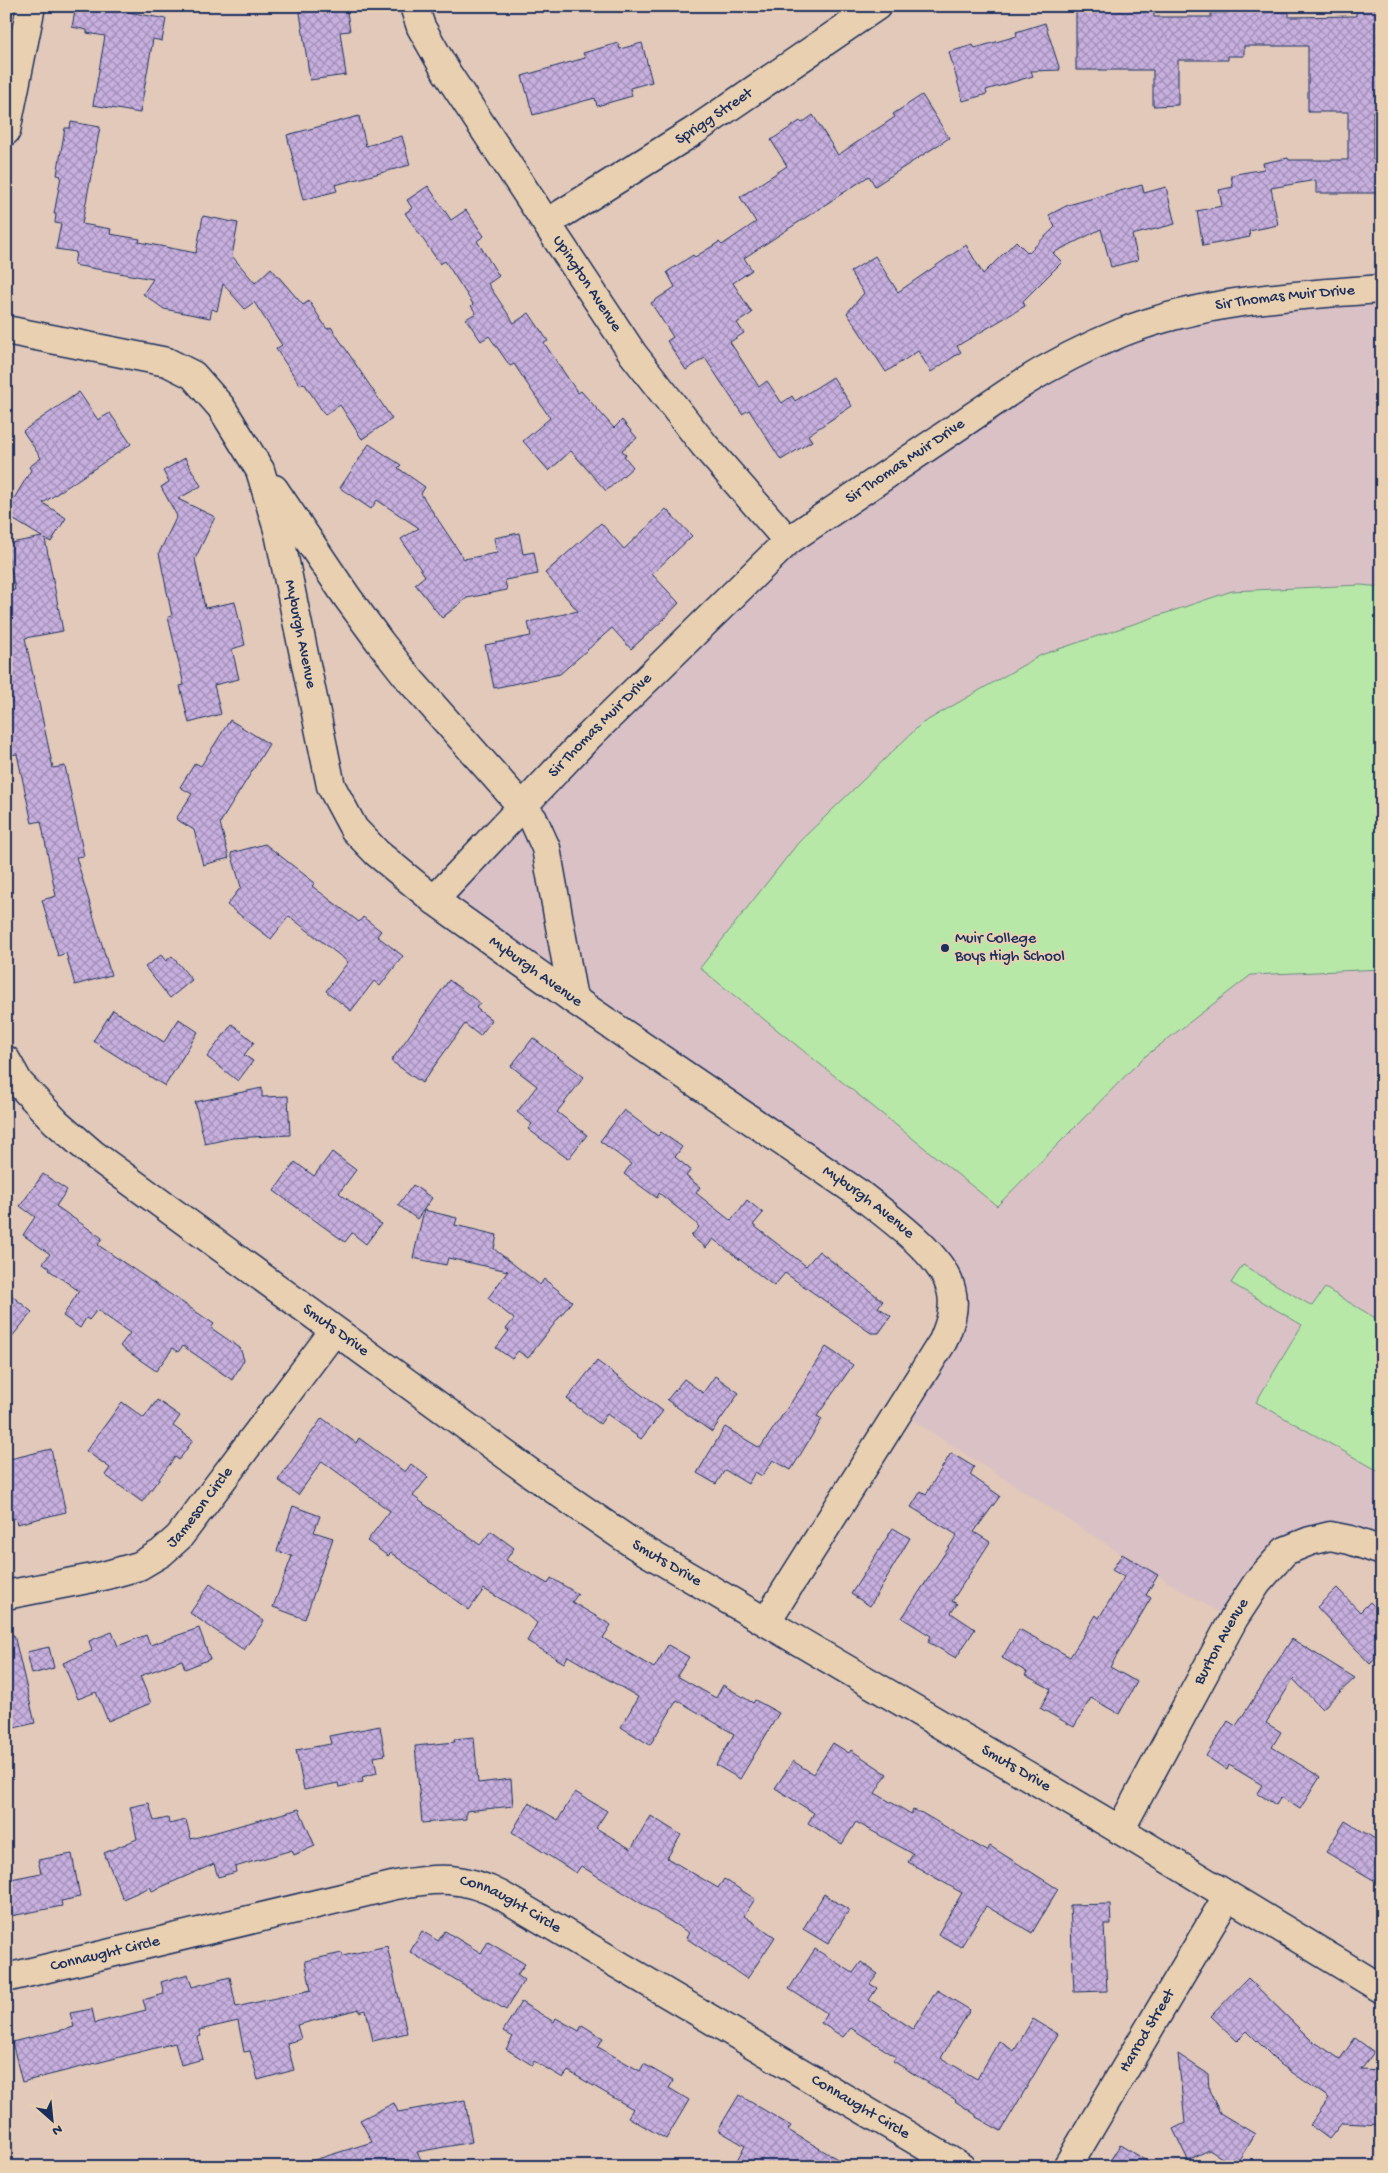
<svg xmlns="http://www.w3.org/2000/svg" width="1388" height="2173" viewBox="0 0 1388 2173" font-family="'Gochi Hand',sans-serif">
<style>
.built{fill:#dac1c5}
.grass{fill:#b8e8a7;stroke:#6a8c82}
.building{fill:url(#building-cross-hatch);stroke:#1b2f5e}
.lines{fill:none;stroke-linecap:round;stroke-linejoin:round}
.minor-casing{stroke:#1b2f5e;stroke-width:31}
.minor{stroke:#e9d0b1;stroke-width:28}
.poi-dot{fill:#1b2f5e;stroke:#e9d0b1;stroke-width:2}
.labels{text-anchor:middle;dominant-baseline:central;stroke-width:4;stroke-linejoin:round;paint-order:stroke}
.street-label{font-size:16px;fill:#1b2f5e;stroke:#e9d0b1}
.poi-label{font-size:16px;fill:#1b2f5e;stroke:#e9d0b1;text-anchor:start}
</style>
<defs>
<pattern id="building-cross-hatch" width="8" height="8" patternUnits="userSpaceOnUse" patternTransform="scale(1.25)"><rect width="8" height="8" fill="#c7afde"/><path d="M0 0l8 8M0 8l8-8" fill="none" stroke="#a18fb7"/></pattern>
</defs>
<rect width="100%" height="100%" fill="#e2c9ba"/>
<filter id="ink" filterUnits="userSpaceOnUse"><feTurbulence type="fractalNoise" baseFrequency=".02" numOctaves="2"/><feDisplacementMap in="SourceGraphic" scale="10" xChannelSelector="R" yChannelSelector="G"/><feConvolveMatrix kernelMatrix="1 2 1 2 8 2 1 2 1" color-interpolation-filters="sRGB"/></filter>
<g filter="url(#ink)">
<path class="built" d="M 1382,287 L 1382,1548 L 1292,1547 L 1233,1621 L 1122,1554 L 892,1407 L 939,1340 L 949,1289 L 911,1231 L 430,900 L 789,544 L 1129,325 Z"/>
<path class="grass" d="M 1361,585 L 1382,587 L 1382,969 L 1251,975 L 1143,1058 L 997,1206 L 700,968 L 798,843 L 921,724 L 1041,655 L 1232,591 Z
M 1243,1265 L 1312,1306 L 1325,1288 L 1382,1322 L 1382,1473 L 1256,1402 L 1302,1325 L 1231,1283 Z"/>
<path class="building" d="M 76,6 L 96,6 L 166,19 L 162,41 L 153,39 L 140,113 L 93,105 L 105,36 L 87,33 L 87,30 L 72,27 Z
M 299,6 L 346,6 L 350,31 L 340,32 L 346,75 L 310,80 Z
M 1228,6 L 1257,6 L 1257,12 L 1289,12 L 1289,17 L 1356,16 L 1356,9 L 1382,9 L 1382,111 L 1373,111 L 1373,160 L 1382,160 L 1382,193 L 1316,193 L 1316,180 L 1271,188 L 1278,225 L 1249,231 L 1250,237 L 1203,246 L 1197,211 L 1222,206 L 1219,190 L 1233,187 L 1231,175 L 1264,169 L 1263,163 L 1288,158 L 1289,160 L 1348,160 L 1348,112 L 1308,112 L 1308,46 L 1244,46 L 1244,56 L 1228,56 L 1228,60 L 1178,60 L 1178,105 L 1153,106 L 1153,70 L 1076,70 L 1076,9 L 1154,8 L 1154,17 L 1211,17 L 1211,13 L 1228,13 Z
M 1045,23 L 1060,70 L 1031,71 L 1033,76 L 986,90 L 987,94 L 963,101 L 949,52 L 973,45 L 975,48 L 1017,36 L 1016,32 Z
M 618,43 L 620,49 L 642,43 L 652,82 L 630,88 L 632,96 L 597,106 L 595,98 L 533,115 L 522,76 L 585,58 L 583,53 Z
M 922,95 L 949,138 L 875,186 L 869,176 L 744,258 L 752,270 L 733,283 L 752,313 L 737,323 L 744,333 L 730,342 L 759,387 L 767,381 L 782,403 L 792,396 L 795,401 L 833,377 L 852,406 L 808,435 L 812,441 L 781,460 L 749,410 L 742,414 L 705,358 L 686,370 L 667,341 L 673,337 L 651,303 L 675,287 L 667,272 L 693,255 L 695,257 L 719,242 L 722,245 L 756,222 L 740,197 L 787,166 L 771,140 L 800,121 L 802,123 L 813,115 L 838,155 L 895,117 L 893,114 Z
M 359,116 L 366,146 L 402,136 L 410,165 L 335,185 L 337,191 L 303,200 L 287,135 Z
M 71,122 L 100,127 L 82,224 L 111,229 L 110,234 L 140,239 L 139,242 L 196,253 L 203,216 L 238,223 L 232,256 L 255,283 L 271,268 L 303,305 L 309,301 L 327,329 L 331,327 L 392,419 L 362,439 L 340,405 L 325,415 L 304,383 L 300,385 L 276,349 L 282,345 L 254,302 L 245,309 L 223,284 L 217,311 L 212,309 L 210,318 L 164,309 L 143,294 L 153,279 L 74,265 L 76,252 L 56,249 L 61,224 L 55,223 L 56,214 L 54,214 L 61,176 L 57,175 L 65,128 L 70,128 Z
M 1142,185 L 1144,193 L 1166,187 L 1175,224 L 1132,235 L 1138,260 L 1111,267 L 1101,229 L 1053,253 L 1062,262 L 1023,301 L 1025,306 L 957,346 L 961,352 L 931,372 L 918,351 L 886,372 L 847,313 L 864,293 L 850,272 L 875,256 L 898,292 L 966,245 L 983,274 L 1016,241 L 1028,253 L 1055,227 L 1049,215 L 1068,205 Z
M 428,186 L 451,220 L 466,210 L 484,236 L 477,241 L 499,276 L 488,284 L 514,323 L 529,313 L 548,341 L 544,343 L 578,393 L 581,391 L 614,428 L 622,420 L 637,438 L 622,450 L 626,455 L 624,456 L 633,467 L 606,491 L 571,451 L 549,471 L 523,441 L 550,418 L 514,364 L 510,366 L 489,336 L 481,341 L 466,319 L 476,313 L 471,306 L 473,304 L 445,261 L 440,264 L 405,213 L 412,208 L 407,200 Z
M 79,392 L 98,420 L 110,413 L 131,444 L 43,503 L 66,518 L 51,542 L 45,539 L 63,631 L 25,638 L 53,768 L 65,766 L 84,856 L 76,857 L 111,975 L 75,985 L 66,953 L 58,956 L 42,900 L 56,896 L 41,821 L 32,823 L 17,754 L 8,755 L 6,745 L 6,590 L 15,590 L 6,544 L 42,537 L 6,515 L 6,512 L 31,470 L 29,467 L 41,458 L 23,431 Z
M 369,444 L 401,465 L 398,468 L 425,487 L 421,494 L 464,559 L 497,553 L 494,538 L 519,533 L 523,554 L 534,552 L 538,574 L 505,580 L 507,590 L 467,598 L 442,618 L 415,584 L 425,576 L 401,539 L 419,528 L 377,500 L 371,509 L 340,488 Z
M 185,458 L 201,486 L 178,499 L 215,517 L 195,559 L 205,608 L 235,602 L 245,645 L 232,649 L 239,679 L 214,685 L 221,714 L 189,723 L 180,686 L 184,685 L 168,617 L 172,616 L 159,553 L 177,516 L 161,487 L 169,482 L 163,471 Z
M 666,509 L 692,536 L 652,574 L 679,603 L 662,621 L 631,649 L 612,628 L 560,674 L 494,688 L 485,645 L 531,636 L 528,622 L 578,611 L 545,573 L 601,523 L 624,549 Z
M 230,720 L 269,744 L 220,823 L 229,858 L 203,865 L 194,830 L 176,819 L 192,794 L 180,787 L 195,763 L 201,766 Z
M 265,844 L 315,883 L 312,886 L 359,922 L 363,917 L 381,931 L 377,936 L 403,956 L 380,986 L 374,981 L 351,1011 L 326,991 L 348,962 L 289,916 L 271,939 L 227,905 L 241,887 L 231,853 Z
M 161,955 L 166,961 L 172,956 L 192,980 L 170,998 L 145,967 Z
M 449,980 L 480,1003 L 476,1008 L 492,1020 L 480,1036 L 465,1024 L 422,1083 L 391,1061 Z
M 113,1010 L 164,1042 L 179,1019 L 198,1032 L 165,1086 L 93,1041 Z
M 232,1024 L 254,1042 L 244,1055 L 253,1061 L 238,1081 L 207,1057 Z
M 533,1038 L 584,1077 L 557,1112 L 587,1135 L 568,1159 L 528,1129 L 532,1124 L 517,1112 L 537,1086 L 511,1066 Z
M 262,1088 L 262,1097 L 288,1096 L 290,1135 L 232,1138 L 205,1144 L 195,1102 Z
M 624,1110 L 658,1136 L 661,1132 L 682,1147 L 675,1157 L 691,1170 L 686,1176 L 700,1187 L 696,1193 L 731,1221 L 747,1200 L 763,1213 L 753,1225 L 806,1266 L 819,1251 L 883,1301 L 878,1307 L 891,1316 L 879,1333 L 871,1333 L 785,1273 L 774,1286 L 713,1239 L 706,1248 L 691,1236 L 699,1227 L 695,1222 L 659,1193 L 657,1198 L 624,1174 L 631,1164 L 600,1141 Z
M 332,1152 L 356,1170 L 339,1193 L 381,1224 L 366,1244 L 352,1233 L 345,1242 L 274,1191 L 295,1162 L 314,1176 Z
M 43,1174 L 67,1190 L 56,1206 L 102,1238 L 98,1245 L 214,1324 L 211,1328 L 240,1348 L 244,1360 L 232,1380 L 183,1346 L 178,1352 L 173,1348 L 156,1371 L 120,1346 L 130,1333 L 97,1310 L 89,1320 L 86,1318 L 80,1328 L 63,1316 L 79,1291 L 49,1270 L 50,1268 L 43,1263 L 50,1254 L 23,1235 L 35,1217 L 20,1206 Z
M 413,1185 L 432,1198 L 417,1219 L 398,1205 Z
M 424,1210 L 457,1218 L 455,1225 L 497,1235 L 494,1249 L 540,1285 L 544,1279 L 572,1301 L 528,1358 L 518,1351 L 512,1359 L 496,1348 L 509,1331 L 506,1329 L 514,1319 L 488,1298 L 508,1271 L 448,1258 L 446,1265 L 413,1258 Z
M 6,1291 L 32,1312 L 6,1344 Z
M 826,1347 L 853,1365 L 817,1416 L 822,1419 L 791,1470 L 773,1460 L 762,1476 L 755,1472 L 748,1484 L 725,1470 L 716,1484 L 697,1473 L 725,1427 L 760,1448 L 807,1379 L 806,1378 Z
M 597,1361 L 663,1411 L 641,1439 L 607,1414 L 600,1424 L 567,1399 Z
M 715,1376 L 739,1393 L 712,1432 L 667,1400 L 684,1379 L 703,1393 Z
M 157,1400 L 180,1416 L 173,1426 L 193,1440 L 179,1460 L 175,1457 L 142,1502 L 105,1475 L 110,1468 L 86,1451 L 122,1402 L 144,1418 Z
M 322,1418 L 356,1443 L 359,1438 L 405,1472 L 411,1464 L 428,1477 L 413,1496 L 480,1545 L 491,1531 L 514,1548 L 506,1560 L 548,1584 L 551,1578 L 578,1594 L 572,1602 L 611,1625 L 603,1638 L 654,1668 L 668,1645 L 689,1657 L 677,1676 L 716,1698 L 723,1685 L 753,1703 L 755,1700 L 779,1713 L 740,1779 L 716,1765 L 734,1734 L 677,1700 L 650,1745 L 621,1727 L 638,1697 L 568,1656 L 564,1663 L 527,1641 L 537,1623 L 529,1616 L 484,1589 L 469,1610 L 391,1553 L 388,1556 L 367,1541 L 390,1511 L 322,1461 L 298,1495 L 278,1480 Z
M 51,1449 L 66,1512 L 17,1524 L 15,1518 L 6,1520 L 6,1460 Z
M 951,1453 L 974,1467 L 970,1475 L 1000,1496 L 974,1532 L 990,1542 L 952,1601 L 957,1604 L 951,1613 L 975,1629 L 956,1658 L 928,1642 L 931,1636 L 902,1618 L 957,1535 L 911,1507 L 921,1491 L 926,1494 Z
M 293,1506 L 320,1516 L 314,1532 L 333,1538 L 305,1619 L 273,1607 L 292,1556 L 277,1551 Z
M 893,1528 L 910,1538 L 870,1606 L 851,1594 Z
M 1122,1554 L 1158,1575 L 1146,1595 L 1151,1598 L 1110,1667 L 1137,1682 L 1119,1714 L 1091,1698 L 1074,1727 L 1040,1708 L 1051,1689 L 1025,1675 L 1027,1672 L 1002,1658 L 1019,1629 L 1070,1657 L 1096,1615 L 1099,1618 L 1124,1577 L 1112,1570 Z
M 210,1584 L 264,1621 L 244,1650 L 190,1613 Z
M 1337,1588 L 1360,1612 L 1370,1602 L 1382,1614 L 1382,1653 L 1370,1664 L 1317,1607 Z
M 199,1628 L 210,1659 L 185,1669 L 182,1660 L 140,1676 L 151,1703 L 108,1721 L 96,1692 L 78,1699 L 63,1663 L 92,1651 L 89,1641 L 112,1632 L 118,1646 L 146,1635 L 150,1645 Z
M 6,1635 L 14,1635 L 35,1723 L 6,1730 Z
M 1292,1639 L 1355,1678 L 1322,1709 L 1293,1679 L 1266,1723 L 1281,1732 L 1272,1747 L 1320,1777 L 1300,1809 L 1281,1797 L 1276,1805 L 1257,1793 L 1262,1785 L 1229,1765 L 1227,1770 L 1206,1756 L 1228,1721 L 1236,1726 Z
M 49,1647 L 54,1668 L 32,1674 L 27,1652 Z
M 380,1726 L 385,1755 L 374,1757 L 377,1773 L 362,1777 L 363,1782 L 339,1787 L 338,1783 L 304,1790 L 296,1750 L 331,1744 L 329,1736 Z
M 474,1737 L 478,1783 L 511,1779 L 513,1806 L 466,1811 L 466,1819 L 422,1823 L 415,1746 L 455,1742 L 454,1739 Z
M 833,1743 L 849,1753 L 851,1750 L 887,1774 L 875,1793 L 911,1814 L 913,1810 L 922,1813 L 987,1851 L 990,1846 L 1058,1889 L 1032,1933 L 986,1906 L 961,1947 L 938,1934 L 962,1893 L 908,1862 L 913,1854 L 856,1822 L 842,1844 L 808,1823 L 814,1813 L 775,1788 L 793,1761 L 813,1774 Z
M 575,1792 L 607,1811 L 596,1828 L 631,1849 L 651,1816 L 681,1835 L 667,1858 L 718,1888 L 724,1879 L 755,1899 L 744,1916 L 775,1937 L 747,1979 L 686,1938 L 689,1933 L 581,1866 L 576,1873 L 512,1832 L 529,1803 L 558,1820 Z
M 149,1803 L 154,1821 L 168,1818 L 169,1824 L 186,1820 L 191,1839 L 299,1809 L 315,1846 L 294,1855 L 292,1850 L 235,1867 L 236,1872 L 218,1877 L 214,1864 L 152,1891 L 150,1887 L 123,1899 L 104,1853 L 137,1839 L 130,1807 Z
M 1345,1821 L 1382,1843 L 1382,1885 L 1326,1852 Z
M 72,1854 L 80,1897 L 61,1901 L 62,1906 L 6,1917 L 6,1880 L 41,1873 L 38,1860 Z
M 824,1894 L 849,1910 L 828,1944 L 803,1929 Z
M 1110,1904 L 1111,1924 L 1104,1924 L 1107,1991 L 1074,1992 L 1070,1905 Z
M 422,1931 L 438,1941 L 445,1931 L 481,1953 L 488,1942 L 525,1964 L 517,1975 L 524,1980 L 506,2010 L 410,1952 Z
M 387,1946 L 407,2033 L 373,2041 L 366,2010 L 359,2012 L 359,2009 L 297,2025 L 301,2039 L 287,2043 L 294,2070 L 258,2080 L 250,2051 L 244,2052 L 238,2021 L 199,2030 L 201,2036 L 197,2037 L 203,2059 L 181,2065 L 175,2043 L 22,2082 L 12,2042 L 74,2027 L 70,2013 L 92,2009 L 95,2023 L 146,2010 L 143,2000 L 164,1994 L 161,1982 L 188,1974 L 192,1987 L 230,1977 L 236,2007 L 311,1990 L 305,1961 L 342,1953 L 343,1956 Z
M 815,1949 L 853,1973 L 861,1962 L 878,1974 L 870,1984 L 877,1988 L 869,2000 L 913,2029 L 937,1990 L 970,2010 L 941,2058 L 977,2079 L 999,2041 L 1014,2051 L 1033,2019 L 1058,2034 L 1001,2131 L 976,2117 L 976,2115 L 955,2101 L 956,2100 L 893,2061 L 896,2057 L 851,2028 L 843,2037 L 821,2023 L 827,2013 L 789,1989 Z
M 1248,1978 L 1310,2039 L 1340,2059 L 1355,2038 L 1374,2052 L 1361,2070 L 1382,2071 L 1382,2125 L 1342,2123 L 1329,2139 L 1310,2125 L 1329,2098 L 1280,2064 L 1247,2031 L 1237,2041 L 1211,2016 Z
M 521,2002 L 554,2022 L 556,2018 L 579,2031 L 582,2025 L 603,2038 L 598,2047 L 640,2071 L 644,2064 L 673,2081 L 669,2088 L 689,2100 L 666,2139 L 628,2117 L 633,2109 L 568,2071 L 563,2078 L 534,2061 L 532,2065 L 506,2049 L 513,2037 L 503,2031 Z
M 1178,2054 L 1208,2074 L 1209,2090 L 1220,2113 L 1255,2134 L 1235,2166 L 1209,2150 L 1188,2160 L 1173,2129 L 1185,2123 Z
M 739,2095 L 791,2126 L 788,2130 L 851,2167 L 733,2167 L 745,2146 L 718,2130 Z
M 465,2100 L 472,2142 L 417,2152 L 425,2167 L 309,2167 L 308,2162 L 372,2142 L 360,2120 L 394,2103 L 398,2112 Z
M 1120,2145 L 1156,2167 L 1106,2167 Z"/>
<g class="lines">
<g class="minor-casing">
<g id="minor">
<path id="s1" d="M 414,6 L 421,27 L 447,73 L 633,354 L 705,446 L 788,541"/>
<path d="M 6,131 L 31,6"/>
<path id="s2" d="M 547,223 L 694,131 L 877,6"/>
<path id="s3" d="M 6,330 L 167,362 L 193,375 L 221,407 L 260,470 L 279,533 L 331,786 L 354,829 L 377,853 L 434,900 L 573,999 L 858,1193 C 886,1215 942,1254 951,1289 C 956,1307 950,1324 943,1341 L 766,1622"/>
<path d="M 274,489 L 347,597 L 380,642 L 410,680 L 533,819 L 546,848 L 573,999"/>
<path id="s4" d="M 434,900 L 588,737 L 788,541 L 1018,386 C 1051,365 1086,347 1123,332 C 1204,300 1296,295 1382,289"/>
<path id="s5" d="M 6,1060 L 19,1083 L 56,1122 L 93,1154 L 532,1474 L 635,1545 L 1120,1830 L 1382,1989"/>
<path id="s6" d="M 6,1595 L 103,1576 L 139,1566 L 161,1553 L 179,1537 L 334,1331"/>
<path id="s7" d="M 1120,1830 L 1234,1618 L 1257,1583 L 1285,1551 L 1310,1541 L 1330,1536 L 1350,1540 L 1382,1551"/>
<path id="s8" d="M 6,1978 L 396,1885 C 438,1877 464,1876 502,1896 L 961,2167"/>
<path id="s9" d="M 1067,2167 L 1227,1897"/>
</g>
</g>
<use href="#minor" class="minor"/>
</g>
</g>
<circle class="poi-dot" cx="945" cy="948" r="5"/>
<g class="labels">
<g class="street-label">
<text stroke="none"><textPath href="#s2" startOffset="198">Sprigg Street</textPath></text>
<text stroke="none"><textPath href="#s1" startOffset="328">Upington Avenue</textPath></text>
<text stroke="none"><textPath href="#s4" startOffset="1066">Sir Thomas Muir Drive</textPath></text>
<text stroke="none"><textPath href="#s4" startOffset="646">Sir Thomas Muir Drive</textPath></text>
<text stroke="none"><textPath href="#s3" startOffset="479">Myburgh Avenue</textPath></text>
<text stroke="none"><textPath href="#s4" startOffset="241">Sir Thomas Muir Drive</textPath></text>
<text stroke="none"><textPath href="#s3" startOffset="914">Myburgh Avenue</textPath></text>
<text stroke="none"><textPath href="#s3" startOffset="1319">Myburgh Avenue</textPath></text>
<text stroke="none"><textPath href="#s5" startOffset="429">Smuts Drive</textPath></text>
<text stroke="none"><textPath href="#s6" startOffset="222">Jameson Circle</textPath></text>
<text stroke="none"><textPath href="#s5" startOffset="834">Smuts Drive</textPath></text>
<text stroke="none"><textPath href="#s7" startOffset="214">Burton Avenue</textPath></text>
<text stroke="none"><textPath href="#s5" startOffset="1239">Smuts Drive</textPath></text>
<text stroke="none"><textPath href="#s8" startOffset="521">Connaught Circle</textPath></text>
<text stroke="none"><textPath href="#s8" startOffset="102">Connaught Circle</textPath></text>
<text stroke="none"><textPath href="#s9" startOffset="158">Harrod Street</textPath></text>
<text stroke="none"><textPath href="#s8" startOffset="926">Connaught Circle</textPath></text>
</g>
<g class="poi-label">
<text x="955" y="939">Muir College<tspan x="955" dy="18">Boys High School</tspan></text>
</g>
</g>
<rect width="1388" height="2173" fill="none" stroke="#e9d0b1" stroke-width="25"/>
<rect x="12" y="12" width="1363" height="2148" fill="none" stroke="#1b2f5e" stroke-width="2" filter="url(#ink)"/>
<g transform="translate(52 2120) rotate(153)" stroke="#e9d0b1" stroke-width="4" paint-order="stroke">
<path d="M0-4L9 19L0 12L-9 19Z" fill="#1b2f5e"/>
<text y="-8" font-size="14" font-weight="bold" text-anchor="middle" fill="#1b2f5e">N</text>
</g>
</svg>
